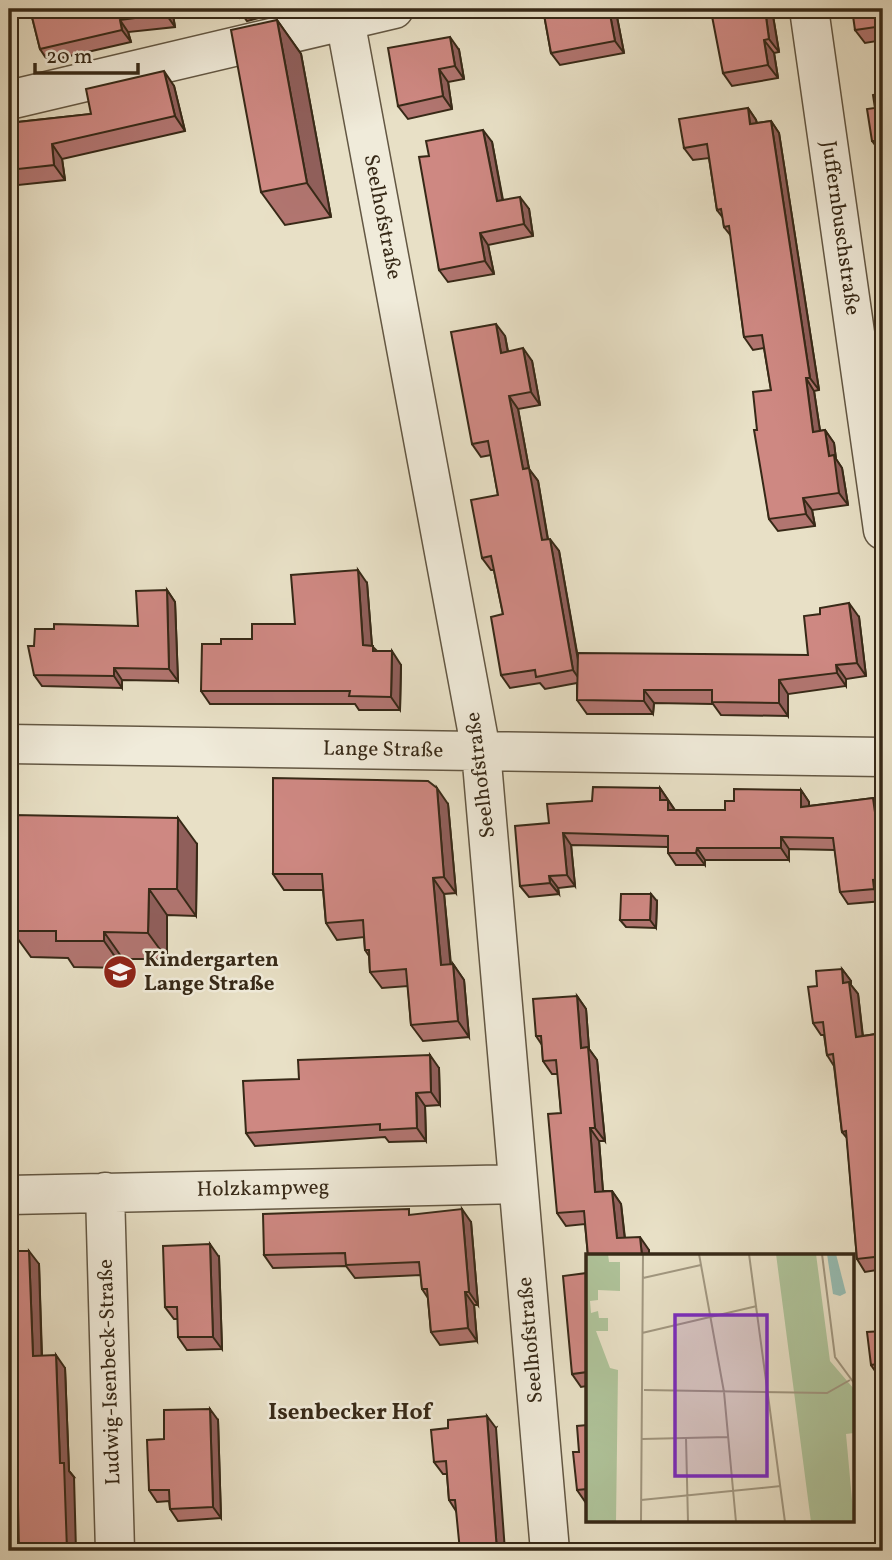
<svg xmlns="http://www.w3.org/2000/svg" width="892" height="1560" viewBox="0 0 892 1560" font-family="Vollkorn,serif">
<style>
.lines{fill:none;stroke-linecap:round;stroke-linejoin:round}
.minor-casing{stroke:#635743;stroke-width:41}
.minor{stroke:#f0ebda;stroke-width:38}
.wall{fill:#b17570;stroke:#372917;stroke-width:2}
.shaded-wall{fill:#905f5b;stroke:#372917;stroke-width:2}
.building{fill:#ce8882;stroke:#372917;stroke-width:2}
.labels{text-anchor:middle;dominant-baseline:central;stroke-width:5;stroke-linejoin:round;paint-order:stroke}
.street-label{font-size:21px;fill:#372917;stroke:#f0ebda}
.poi-label{font-size:21px;font-weight:bold;fill:#372917;stroke:#f0ebda;text-anchor:start}
.neighbourhood-label{font-size:23px;font-weight:bold;fill:#372917;stroke:#f0ebda}
.inset-road{fill:none;stroke:#a19780;stroke-width:2}
.view{fill:#7b2cbf;fill-opacity:0.15;stroke:#7b2cbf;stroke-width:3.5}
.inset-edge{fill:none;stroke:#372917;stroke-width:3.5}
</style>
<rect width="100%" height="100%" fill="#e8e0c6"/>
<filter id="stains"><feTurbulence type="fractalNoise" baseFrequency=".00286" numOctaves="4"/><feColorMatrix values="0 0 0 0 .2 0 0 0 0 .09 0 0 0 0 .02 0 0 0 .5 -.17"/></filter>
<radialGradient id="worn" r=".72"><stop offset=".6" stop-color="#630" stop-opacity="0"/><stop offset="1" stop-color="#630" stop-opacity=".3"/></radialGradient>
<g class="lines">
<g class="minor-casing">
<path id="minor" d="M 343,9 L 481,751 L 550,1551
M 809,9 L 883,530
M 9,100 L 394,9
M 9,744 L 883,757
M 105,1192 L 115,1551
M 9,1195 L 516,1184"/>
</g>
<use href="#minor" class="minor"/>
</g>
<path class="wall" d="M 30,9 L 172,9 L 175,27 L 128,32 L 131,42 L 48,61 L 40,49 Z
M 234,9 L 294,9 L 247,21 L 244,17 L 240,18 Z
M 543,9 L 614,9 L 616,12 L 624,53 L 560,65 L 551,53 Z
M 883,9 L 883,40 L 865,43 L 855,30 Z
M 773,16 L 779,52 L 774,53 L 778,78 L 732,86 L 723,73 Z
M 277,20 L 301,54 L 331,217 L 285,225 L 261,192 Z
M 459,50 L 464,79 L 448,82 L 452,109 L 408,119 L 398,106 Z
M 174,86 L 185,131 L 62,159 L 65,180 L 9,186 L 9,123 L 91,114 Z
M 748,108 L 756,120 L 757,123 L 771,121 L 779,133 L 819,390 L 814,391 L 820,431 L 825,430 L 834,443 L 836,459 L 842,468 L 848,505 L 812,510 L 815,526 L 778,531 L 769,519 L 757,430 L 771,390 L 764,348 L 753,350 L 744,337 L 731,236 L 724,227 L 723,218 L 717,210 L 709,158 L 693,160 L 684,148 Z
M 875,108 L 882,154 L 872,141 Z
M 492,142 L 503,200 L 529,209 L 533,236 L 488,245 L 494,274 L 448,282 L 439,270 L 429,156 Z
M 505,336 L 508,351 L 532,361 L 540,405 L 518,409 L 529,469 L 538,481 L 548,539 L 559,551 L 578,658 L 808,655 L 859,617 L 866,676 L 846,679 L 846,686 L 788,694 L 788,716 L 721,715 L 713,704 L 654,703 L 653,714 L 587,714 L 577,700 L 577,683 L 545,689 L 540,683 L 510,688 L 501,675 L 503,614 L 494,570 L 491,570 L 482,558 L 498,495 L 491,455 L 481,457 L 472,444 Z
M 367,583 L 372,646 L 377,651 L 401,665 L 400,710 L 359,710 L 355,704 L 210,704 L 201,691 L 221,644 L 252,639 L 295,624 Z
M 167,590 L 175,602 L 178,681 L 122,680 L 122,688 L 42,686 L 34,675 L 34,646 L 138,626 Z
M 660,788 L 675,810 L 725,810 L 734,801 L 801,790 L 809,802 L 809,806 L 873,798 L 881,810 L 883,823 L 883,891 L 881,892 L 883,901 L 848,904 L 840,892 L 835,850 L 789,849 L 789,860 L 705,860 L 705,865 L 676,865 L 668,853 L 668,847 L 571,845 L 575,886 L 558,888 L 559,894 L 529,897 L 520,886 L 549,823 L 592,801 Z
M 448,804 L 456,893 L 444,894 L 451,964 L 453,964 L 464,980 L 469,1037 L 423,1041 L 411,1025 L 408,986 L 382,988 L 370,972 L 369,956 L 365,950 L 364,937 L 337,940 L 326,923 L 323,890 L 284,890 L 273,874 Z
M 197,844 L 196,916 L 167,915 L 167,959 L 123,959 L 123,968 L 74,967 L 68,958 L 31,957 L 12,931 Z
M 657,901 L 656,928 L 626,927 L 620,920 Z
M 842,969 L 851,981 L 851,985 L 858,994 L 863,1036 L 883,1033 L 883,1269 L 865,1272 L 857,1259 L 847,1138 L 842,1132 L 834,1066 L 827,1055 L 824,1035 L 821,1035 L 813,1023 L 817,986 Z
M 577,996 L 586,1009 L 589,1049 L 597,1060 L 605,1141 L 599,1141 L 603,1191 L 612,1191 L 621,1204 L 625,1238 L 649,1250 L 649,1256 L 588,1256 L 585,1224 L 566,1226 L 557,1213 L 561,1113 L 558,1074 L 552,1074 L 543,1061 L 542,1045 L 536,1036 Z
M 439,1068 L 440,1105 L 425,1106 L 426,1141 L 389,1142 L 385,1137 L 255,1146 L 246,1133 L 299,1079 Z
M 413,1215 L 471,1222 L 478,1305 L 474,1305 L 477,1341 L 440,1345 L 431,1332 L 428,1298 L 422,1289 L 421,1275 L 355,1278 L 346,1266 L 273,1268 L 264,1255 Z
M 9,1251 L 39,1264 L 42,1355 L 65,1368 L 69,1471 L 74,1477 L 17,1472 L 9,1461 Z
M 219,1257 L 222,1349 L 187,1350 L 178,1337 L 178,1319 L 174,1319 L 165,1307 Z
M 587,1273 L 587,1386 L 581,1387 L 572,1374 Z
M 883,1331 L 883,1378 L 880,1378 L 871,1365 Z
M 218,1420 L 221,1518 L 178,1521 L 170,1509 L 169,1501 L 157,1502 L 149,1490 L 164,1439 Z
M 587,1425 L 587,1503 L 586,1503 L 577,1490 L 579,1452 Z
M 496,1428 L 456,1511 L 449,1500 L 447,1474 L 443,1474 L 434,1462 Z"/>
<path class="shaded-wall" d="M 165,9 L 172,9 L 175,27 L 166,14 Z
M 609,9 L 614,9 L 616,12 L 624,53 L 615,41 Z
M 765,9 L 768,9 L 773,16 L 779,52 L 769,39 Z
M 120,20 L 128,32 L 131,42 L 122,30 Z
M 277,20 L 301,54 L 331,217 L 307,183 Z
M 450,37 L 459,50 L 464,79 L 455,66 Z
M 764,40 L 774,53 L 778,78 L 768,65 Z
M 439,69 L 448,82 L 452,109 L 443,96 Z
M 164,71 L 174,86 L 185,131 L 175,116 Z
M 748,108 L 756,120 L 759,136 L 750,124 Z
M 771,121 L 779,133 L 819,390 L 810,378 Z
M 483,130 L 492,142 L 505,214 L 497,201 Z
M 52,144 L 62,159 L 65,180 L 54,165 Z
M 520,197 L 529,209 L 533,236 L 524,224 Z
M 480,233 L 488,245 L 494,274 L 485,261 Z
M 496,324 L 505,336 L 510,365 L 501,353 Z
M 523,348 L 532,361 L 540,405 L 531,392 Z
M 806,378 L 814,391 L 822,444 L 813,432 Z
M 509,396 L 518,409 L 529,469 L 538,481 L 550,553 L 542,540 L 523,469 Z
M 825,430 L 834,443 L 836,459 L 842,468 L 848,505 L 839,493 L 829,456 Z
M 803,498 L 812,510 L 815,526 L 806,514 Z
M 550,539 L 559,551 L 582,683 L 573,670 Z
M 358,570 L 367,583 L 373,659 L 363,645 Z
M 167,590 L 175,602 L 178,681 L 169,669 Z
M 849,603 L 859,617 L 866,676 L 857,663 Z
M 392,651 L 401,665 L 400,710 L 391,697 Z
M 836,665 L 846,679 L 846,686 L 837,673 Z
M 114,668 L 122,680 L 122,688 L 114,676 Z
M 779,680 L 788,694 L 788,716 L 779,703 Z
M 644,690 L 654,703 L 653,714 L 644,701 Z
M 437,788 L 448,804 L 456,893 L 444,877 Z
M 660,788 L 676,812 L 676,822 L 660,800 Z
M 801,790 L 809,802 L 809,819 L 801,807 Z
M 873,798 L 881,810 L 883,823 L 883,869 Z
M 178,818 L 197,844 L 196,916 L 177,889 Z
M 563,833 L 571,845 L 575,886 L 567,875 Z
M 781,837 L 789,849 L 789,860 L 781,848 Z
M 697,848 L 705,860 L 705,865 L 696,853 Z
M 549,876 L 558,888 L 559,894 L 550,883 Z
M 433,878 L 444,894 L 452,981 L 441,965 Z
M 873,880 L 881,892 L 883,901 L 874,889 Z
M 149,889 L 167,915 L 167,959 L 148,933 Z
M 651,894 L 657,901 L 656,928 L 650,920 Z
M 104,932 L 123,959 L 123,968 L 104,941 Z
M 453,964 L 464,980 L 469,1037 L 458,1021 Z
M 842,969 L 851,981 L 851,985 L 858,994 L 864,1049 L 856,1037 L 843,983 Z
M 577,996 L 586,1009 L 589,1049 L 597,1060 L 605,1141 L 595,1128 L 581,1048 Z
M 430,1055 L 439,1068 L 440,1105 L 431,1092 Z
M 416,1093 L 425,1106 L 426,1141 L 417,1128 Z
M 590,1128 L 599,1141 L 604,1205 L 595,1192 Z
M 612,1191 L 621,1204 L 626,1251 L 617,1238 Z
M 462,1209 L 471,1222 L 478,1305 L 469,1292 Z
M 640,1237 L 649,1250 L 649,1256 L 642,1256 Z
M 210,1244 L 219,1257 L 222,1349 L 213,1337 Z
M 29,1251 L 39,1264 L 42,1369 L 33,1356 Z
M 465,1292 L 474,1305 L 477,1341 L 468,1328 Z
M 56,1355 L 65,1368 L 69,1471 L 74,1477 L 76,1551 L 67,1551 L 60,1463 Z
M 210,1409 L 218,1420 L 221,1518 L 213,1507 Z
M 487,1416 L 496,1428 L 505,1551 L 497,1551 Z"/>
<path class="building" d="M 30,9 L 165,9 L 166,14 L 120,20 L 122,30 L 40,49 Z
M 543,9 L 609,9 L 615,41 L 551,53 Z
M 726,9 L 765,9 L 769,39 L 764,40 L 768,65 L 723,73 L 711,11 Z
M 852,9 L 883,9 L 883,26 L 855,30 Z
M 277,20 L 307,183 L 261,192 L 231,30 Z
M 450,37 L 455,66 L 439,69 L 443,96 L 398,106 L 388,48 Z
M 164,71 L 175,116 L 52,144 L 54,165 L 9,170 L 9,123 L 91,114 L 86,89 Z
M 883,93 L 883,164 L 880,141 L 872,141 L 867,109 L 875,108 L 873,95 Z
M 748,108 L 750,124 L 771,121 L 810,378 L 806,378 L 813,432 L 825,430 L 829,456 L 834,455 L 839,493 L 803,498 L 806,514 L 769,519 L 754,430 L 757,430 L 753,392 L 771,390 L 762,335 L 744,337 L 729,226 L 724,227 L 721,209 L 717,210 L 707,144 L 684,148 L 679,119 Z
M 483,130 L 497,201 L 520,197 L 524,224 L 480,233 L 485,261 L 439,270 L 419,157 L 429,156 L 426,141 Z
M 496,324 L 501,353 L 523,348 L 531,392 L 509,396 L 523,469 L 529,468 L 542,540 L 550,539 L 573,670 L 536,677 L 535,670 L 501,675 L 491,617 L 503,614 L 491,556 L 482,558 L 471,500 L 498,495 L 488,441 L 472,444 L 451,332 Z
M 358,570 L 363,645 L 373,646 L 373,651 L 392,651 L 391,697 L 349,696 L 350,691 L 201,691 L 202,644 L 221,644 L 221,639 L 252,639 L 252,624 L 295,624 L 291,575 Z
M 167,590 L 169,669 L 114,668 L 114,676 L 34,675 L 28,646 L 34,646 L 35,629 L 54,629 L 54,624 L 138,626 L 136,591 Z
M 849,603 L 857,663 L 836,665 L 837,673 L 779,680 L 779,703 L 712,702 L 712,690 L 644,690 L 644,701 L 577,700 L 578,653 L 808,655 L 804,616 L 820,614 L 820,608 Z
M 273,778 L 428,781 L 437,788 L 444,877 L 433,878 L 441,965 L 453,964 L 458,1021 L 411,1025 L 406,969 L 370,972 L 369,950 L 365,950 L 363,920 L 326,923 L 322,874 L 273,874 Z
M 593,787 L 660,788 L 660,800 L 668,800 L 668,810 L 725,810 L 725,801 L 734,801 L 734,789 L 801,790 L 801,807 L 873,798 L 883,869 L 883,879 L 873,880 L 874,889 L 840,892 L 833,838 L 781,837 L 781,848 L 697,848 L 696,853 L 668,853 L 668,836 L 563,833 L 567,875 L 549,876 L 550,883 L 520,886 L 515,826 L 549,823 L 547,804 L 592,801 Z
M 13,815 L 178,818 L 177,889 L 149,889 L 148,933 L 104,932 L 104,941 L 56,941 L 56,931 L 12,931 Z
M 621,894 L 651,894 L 650,920 L 620,920 Z
M 842,969 L 843,983 L 849,982 L 856,1037 L 883,1033 L 883,1256 L 857,1259 L 846,1131 L 842,1132 L 833,1054 L 827,1055 L 823,1022 L 813,1023 L 808,987 L 817,986 L 816,971 Z
M 577,996 L 581,1048 L 588,1047 L 595,1128 L 590,1128 L 595,1192 L 612,1191 L 617,1238 L 640,1237 L 642,1256 L 588,1256 L 584,1211 L 557,1213 L 548,1114 L 561,1113 L 556,1060 L 543,1061 L 541,1036 L 536,1036 L 533,999 Z
M 430,1055 L 431,1092 L 416,1093 L 417,1128 L 380,1130 L 380,1124 L 246,1133 L 243,1081 L 299,1079 L 298,1060 Z
M 409,1209 L 409,1215 L 462,1209 L 469,1292 L 465,1292 L 468,1328 L 431,1332 L 427,1289 L 422,1289 L 419,1262 L 346,1265 L 345,1253 L 264,1255 L 263,1214 Z
M 210,1244 L 213,1337 L 178,1337 L 177,1307 L 165,1307 L 163,1246 Z
M 9,1251 L 29,1251 L 33,1356 L 56,1355 L 60,1463 L 64,1463 L 67,1551 L 19,1551 L 17,1458 L 9,1459 Z
M 587,1273 L 587,1372 L 572,1374 L 563,1276 Z
M 883,1331 L 883,1363 L 871,1365 L 867,1332 Z
M 210,1409 L 213,1507 L 170,1509 L 169,1490 L 149,1490 L 147,1440 L 164,1439 L 164,1410 Z
M 487,1416 L 497,1551 L 460,1551 L 455,1500 L 449,1500 L 446,1461 L 434,1462 L 431,1430 L 448,1428 L 448,1420 Z
M 587,1425 L 587,1489 L 577,1490 L 573,1452 L 579,1452 L 577,1426 Z"/>
<defs>
<g id="school-disc" transform="scale(1.75)"><circle r="9.5" fill="#8f2418" stroke="#f0ebda"/><path d="M0-5L7-2L0 1L-7-2ZM-4 1L0 2.5L4 1V4Q0 6-4 4Z" fill="#fff"/></g>
</defs>
<g fill-rule="evenodd">
<use href="#school-disc" x="120" y="972"/>
</g>
<g class="labels">
<g class="street-label">
<text transform="translate(382 217) rotate(79)">Seelhofstraße</text>
<text transform="translate(840 228) rotate(82)">Juffernbuschstraße</text>
<text transform="translate(383 750) rotate(1)">Lange Straße</text>
<text transform="translate(481 775) rotate(-97)">Seelhofstraße</text>
<text transform="translate(263 1189) rotate(-1)">Holzkampweg</text>
<text transform="translate(531 1340) rotate(-95)">Seelhofstraße</text>
<text transform="translate(110 1372) rotate(-92)">Ludwig-Isenbeck-Straße</text>
</g>
<g class="poi-label">
<text x="144" y="960">Kindergarten<tspan x="144" dy="24">Lange Straße</tspan></text>
</g>
<g class="neighbourhood-label">
<text x="350" y="1413">Isenbecker Hof</text>
</g>
</g>
<g transform="translate(586 1254)">
<rect width="268" height="268" fill="#e8e0c6"/>
<path d="M 0,0 L 22,0 L 23,8 L 34,8 L 34,37 L 12,36 L 12,46 L 4,47 L 5,59 L 12,57 L 13,64 L 22,64 L 22,77 L 10,77 L 24,114 L 32,116 L 30,268 L 0,268 ZM 190,0 L 230,0 L 244,107 L 268,135 L 268,179 L 260,180 L 268,268 L 225,268 Z" fill="#afc39a"/>
<path d="M 241,0 L 250,0 L 260,39 L 254,42 L 247,40 Z" fill="#97bdb3"/>
<path class="inset-road" d="M 113,0 L 138,138 L 150,268M 163,0 L 199,268M 236,0 L 249,103 L 268,129M 57,24 L 115,11M 56,79 L 171,52M 58,136 L 241,139 L 264,126M 100,184 L 102,268M 56,185 L 142,183M 55,246 L 195,232M 55,268 L 57,0"/>
<path class="view" d="M 89,61 L 181,61 L 181,222 L 89,222 Z"/>
<rect width="268" height="268" class="inset-edge"/>
</g>
<rect width="892" height="1560" fill="none" stroke="#e8e0c6" stroke-width="35"/>
<rect x="10" y="10" width="871" height="1539" fill="none" stroke="#372917" stroke-width="3.5"/>
<rect x="18" y="18" width="857" height="1525" fill="none" stroke="#372917" stroke-width="2"/>
<path d="M35 63v10h103v-10" fill="none" stroke="#372917" stroke-width="3.5"/>
<text x="46" y="63" font-size="21" fill="#372917" stroke="#f0ebda" stroke-width="5" paint-order="stroke">20 m</text>
<rect width="100%" height="100%" filter="url(#stains)"/>
<rect width="100%" height="100%" fill="url(#worn)"/>
</svg>
